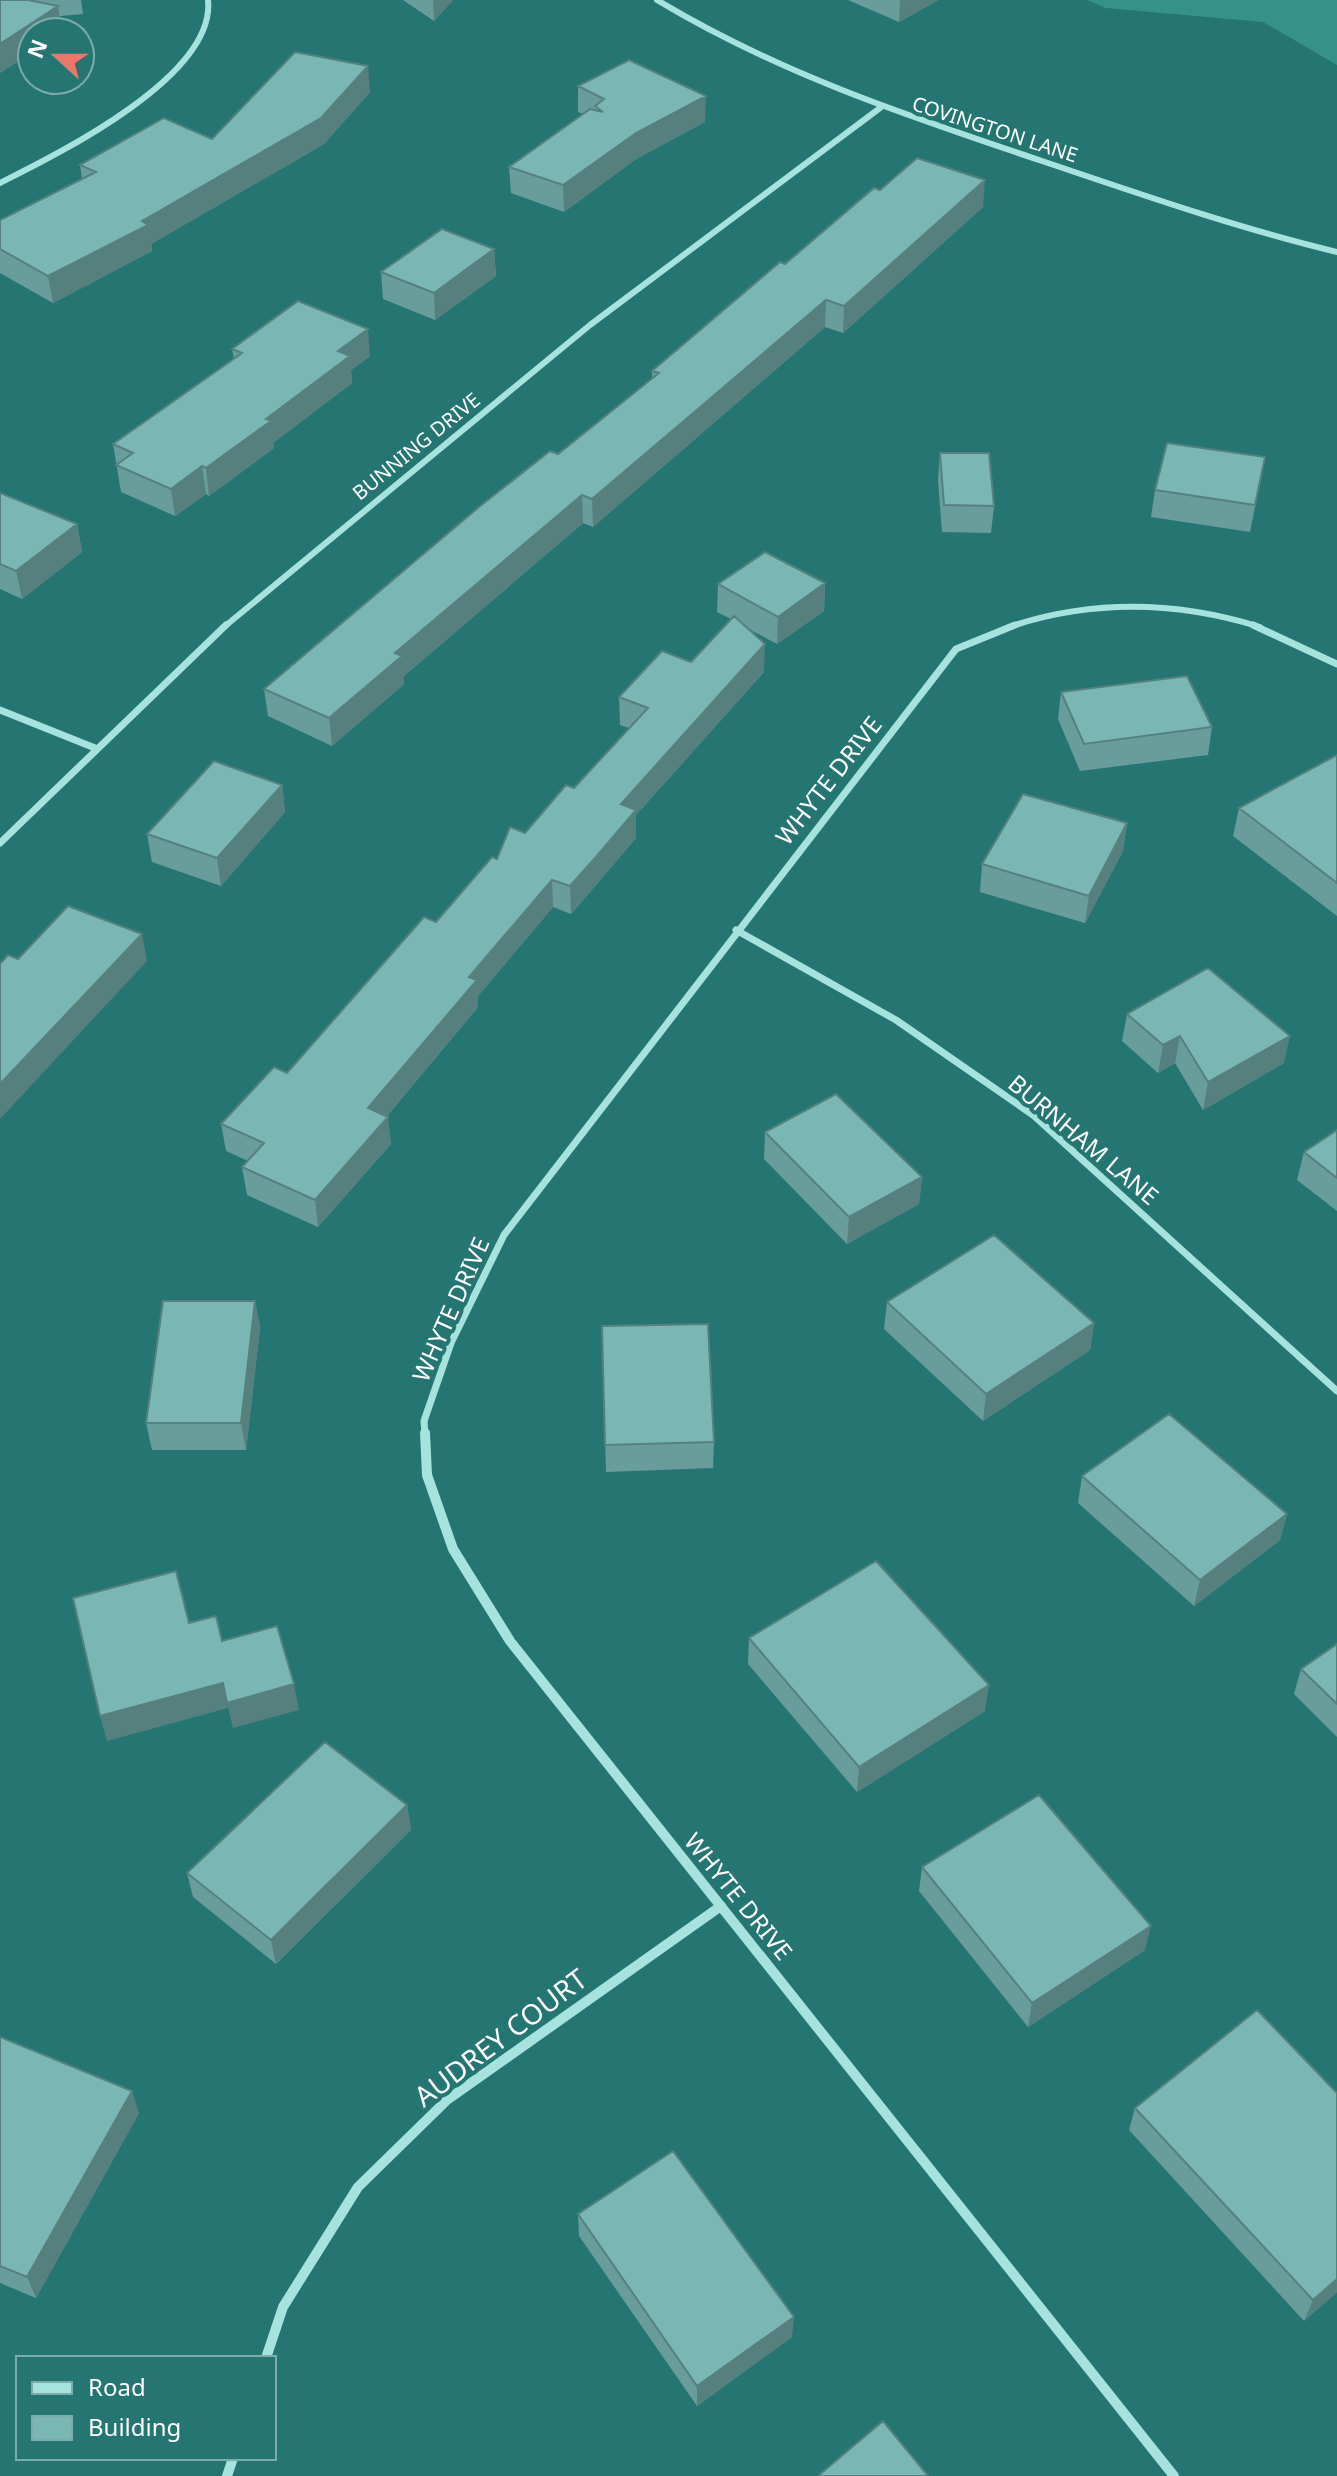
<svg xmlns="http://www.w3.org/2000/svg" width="1337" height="2476" viewBox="0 0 1337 2476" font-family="'Noto Sans',sans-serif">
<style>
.green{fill:#36918b}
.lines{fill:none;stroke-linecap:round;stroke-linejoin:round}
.street-far2{stroke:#a6e2de;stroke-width:6}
.street-far1{stroke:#a6e2de;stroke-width:7}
.street{stroke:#a6e2de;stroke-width:10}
.wall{fill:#699d9b}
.shaded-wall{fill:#55807e}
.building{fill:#7ab7b4;stroke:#55807e;stroke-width:2}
.labels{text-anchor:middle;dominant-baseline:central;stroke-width:8;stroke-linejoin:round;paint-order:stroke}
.far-street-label{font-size:20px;fill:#fff;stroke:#257672}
.street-label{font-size:24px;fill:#fff;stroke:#257672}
.near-street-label{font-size:28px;fill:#fff;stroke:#257672}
</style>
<rect width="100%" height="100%" fill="#257672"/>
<path class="green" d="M 1087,0 L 1337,0 L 1337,65 L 1263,22 L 1106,8 Z"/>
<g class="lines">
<path class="street-far2" d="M 657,0 C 778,73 908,116 1042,161 C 1140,194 1237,228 1337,252
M 0,183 C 58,154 216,76 208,0
M 224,627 L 590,325 L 880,108
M 1009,627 C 1093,599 1176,601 1260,627"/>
<path class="street-far1" d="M 1253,625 L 1337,664
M 0,710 L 95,748
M 0,843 L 226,625
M 736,930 L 896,1020 L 1033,1115 L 1337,1391
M 425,1435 L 424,1421 L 451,1343 L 504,1235 L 956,649 L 1015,625"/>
<path class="street" d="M 425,1433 L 427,1475 L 453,1549 L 510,1641 L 1174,2476
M 266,2358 L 283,2307 L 358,2187 L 447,2100 L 721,1906
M 227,2476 L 233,2458"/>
</g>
<path class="wall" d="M 0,0 L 81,0 L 83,14 L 60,16 L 62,32 L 32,32 L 32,52 L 0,73 Z
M 403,0 L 453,0 L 434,21 Z
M 848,0 L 938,0 L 899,22 Z
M 578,86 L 705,122 L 636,159 L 564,212 L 511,193 L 509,167 L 583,114 L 578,112 Z
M 370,92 L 324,144 L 151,244 L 152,251 L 53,303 L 0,273 L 0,220 L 82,179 L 80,165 L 212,139 Z
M 880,190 L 983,207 L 843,333 L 825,327 L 593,527 L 583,523 L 404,676 L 404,684 L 332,746 L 268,716 L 264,689 L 652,379 L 652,371 L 785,264 Z
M 494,249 L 496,276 L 435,320 L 383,299 L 381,272 Z
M 232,349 L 370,356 L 351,370 L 352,383 L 273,443 L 274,448 L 209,496 L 206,494 L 175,516 L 121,492 L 113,444 L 234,359 Z
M 940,453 L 994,506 L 991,533 L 942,532 L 938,480 Z
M 1260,484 L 1250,532 L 1151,517 L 1155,490 Z
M 0,493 L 77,524 L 82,552 L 22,599 L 0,589 Z
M 825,583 L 824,611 L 777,644 L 745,627 L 764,672 L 636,815 L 636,838 L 596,885 L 571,914 L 553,907 L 478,996 L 478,1007 L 387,1116 L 391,1144 L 318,1227 L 247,1195 L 242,1167 L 248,1161 L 226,1151 L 221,1124 L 287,1073 L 497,859 L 574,788 L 629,728 L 620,725 L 619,697 L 691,662 L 731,619 L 717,612 L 718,584 Z
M 1061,692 L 1212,727 L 1208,755 L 1080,771 L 1058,719 Z
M 1337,755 L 1337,916 L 1233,836 L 1239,808 Z
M 282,785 L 285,812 L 221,886 L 152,862 L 147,834 Z
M 1127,823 L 1123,851 L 1085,923 L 980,892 L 982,864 Z
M 1127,1014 L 1284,1063 L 1203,1110 L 1175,1063 L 1158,1073 L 1122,1041 Z
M 1337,1130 L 1337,1211 L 1297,1180 L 1304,1152 Z
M 765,1132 L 922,1177 L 919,1204 L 847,1244 L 764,1159 Z
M 255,1301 L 260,1328 L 246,1450 L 152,1450 L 146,1423 Z
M 887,1302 L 1094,1323 L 1090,1350 L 983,1421 L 884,1329 Z
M 602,1326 L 714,1442 L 713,1468 L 606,1472 Z
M 1082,1476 L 1287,1514 L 1280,1540 L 1194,1606 L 1078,1503 Z
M 749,1638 L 985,1711 L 857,1792 L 748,1664 Z
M 1337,1644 L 1337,1737 L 1294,1694 L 1301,1669 Z
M 407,1805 L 411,1830 L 276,1964 L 193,1897 L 187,1873 Z
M 922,1867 L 1145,1950 L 1028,2027 L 919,1891 Z
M 0,2037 L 139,2113 L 36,2298 L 0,2283 Z
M 1135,2108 L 1337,2292 L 1304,2321 L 1129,2130 Z
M 578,2214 L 792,2337 L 697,2406 L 579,2236 Z"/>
<path class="shaded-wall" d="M 433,0 L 453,0 L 434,21 Z
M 900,0 L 938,0 L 899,22 Z
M 58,6 L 62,32 L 32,32 L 32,52 L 0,73 L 0,44 Z
M 368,66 L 370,92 L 324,144 L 151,244 L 152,251 L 53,303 L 48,276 L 142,221 Z
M 706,96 L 705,122 L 636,159 L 564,212 L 563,185 L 636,133 Z
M 985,180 L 983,207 L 843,333 L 844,306 Z
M 494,249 L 496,276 L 435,320 L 434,293 Z
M 826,300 L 825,327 L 593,527 L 592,499 Z
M 368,329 L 370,356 L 351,370 L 352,383 L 273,443 L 274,448 L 209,496 L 206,468 L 266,419 L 338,351 Z
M 1265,457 L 1260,484 L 1250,532 L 1255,505 Z
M 202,466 L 206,494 L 175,516 L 171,489 Z
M 582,495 L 583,523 L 404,676 L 404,684 L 332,746 L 329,718 L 395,653 Z
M 77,524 L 82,552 L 22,599 L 16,571 Z
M 825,583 L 824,611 L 777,644 L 778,617 Z
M 765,644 L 764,672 L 636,815 L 636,838 L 571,914 L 570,886 L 621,804 Z
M 282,785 L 285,812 L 221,886 L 217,858 Z
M 1127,823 L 1123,851 L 1085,923 L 1089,896 Z
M 552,880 L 553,907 L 478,996 L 478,1007 L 371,1135 L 368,1108 L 469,977 Z
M 142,934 L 147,961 L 0,1119 L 0,1084 Z
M 1180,1036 L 1175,1063 L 1158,1073 L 1163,1045 Z
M 1290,1036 L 1284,1063 L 1203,1110 L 1208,1082 Z
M 388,1117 L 391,1144 L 318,1227 L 315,1200 Z
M 922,1177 L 919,1204 L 847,1244 L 849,1217 Z
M 255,1301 L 260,1328 L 246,1450 L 241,1423 Z
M 1094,1323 L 1090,1350 L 983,1421 L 986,1394 Z
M 1287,1514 L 1280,1540 L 1194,1606 L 1200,1580 Z
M 223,1683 L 228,1708 L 107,1741 L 100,1716 Z
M 294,1684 L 299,1710 L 233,1728 L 227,1703 Z
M 989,1685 L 985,1711 L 857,1792 L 859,1767 Z
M 407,1805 L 411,1830 L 276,1964 L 271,1940 Z
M 1151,1926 L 1145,1950 L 1028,2027 L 1032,2003 Z
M 132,2091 L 139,2113 L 36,2298 L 27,2277 Z
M 1337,2279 L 1337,2292 L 1304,2321 L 1313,2300 Z
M 794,2317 L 792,2337 L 697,2406 L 697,2386 Z"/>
<path class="building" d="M 0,0 L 28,0 L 58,6 L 0,44 Z
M 295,52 L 368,66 L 321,118 L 142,221 L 148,225 L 48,276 L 0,249 L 0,220 L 96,172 L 80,165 L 164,118 L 212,139 Z
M 629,60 L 706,96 L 636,133 L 563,185 L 509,167 L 590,109 L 603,112 L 595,106 L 604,99 L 578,86 Z
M 917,158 L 985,180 L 844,306 L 826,300 L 592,499 L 582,495 L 395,653 L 402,656 L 329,718 L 264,689 L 479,507 L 550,451 L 558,454 L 659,373 L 652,371 L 780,262 L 785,264 L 874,188 L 880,190 Z
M 442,229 L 494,249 L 434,293 L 381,272 Z
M 298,301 L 368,329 L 338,351 L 350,356 L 266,419 L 271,421 L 206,468 L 202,466 L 171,489 L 116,465 L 133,453 L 113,444 L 242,353 L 232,349 Z
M 1167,443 L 1265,457 L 1255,505 L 1155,490 Z
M 940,453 L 989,453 L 994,506 L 944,505 Z
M 0,493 L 77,524 L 16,571 L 0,564 Z
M 765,552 L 825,583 L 778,617 L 718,584 Z
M 734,616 L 765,644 L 621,804 L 636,810 L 596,857 L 570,886 L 552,880 L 469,977 L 477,980 L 368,1108 L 388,1117 L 315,1200 L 242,1167 L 264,1143 L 221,1124 L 274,1067 L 287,1073 L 424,917 L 436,922 L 492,857 L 497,859 L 510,827 L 525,833 L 566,785 L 574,788 L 648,708 L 619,697 L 662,651 L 691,662 Z
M 1187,676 L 1212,727 L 1084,744 L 1061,692 Z
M 1337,755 L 1337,883 L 1239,808 Z
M 214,761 L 282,785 L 217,858 L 147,834 Z
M 1023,794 L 1127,823 L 1089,896 L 982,864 Z
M 68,906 L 142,934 L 0,1084 L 0,964 L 8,955 L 18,959 Z
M 1208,968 L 1290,1036 L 1208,1082 L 1180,1036 L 1163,1045 L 1127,1014 Z
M 836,1094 L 922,1177 L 849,1217 L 765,1132 Z
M 1337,1130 L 1337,1178 L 1304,1152 Z
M 994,1235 L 1094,1323 L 986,1394 L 887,1302 Z
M 163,1301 L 255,1301 L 241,1423 L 146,1423 Z
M 708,1324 L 714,1442 L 605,1445 L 602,1326 Z
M 1169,1414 L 1287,1514 L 1200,1580 L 1082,1476 Z
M 876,1561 L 989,1685 L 859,1767 L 749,1638 Z
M 176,1571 L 189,1623 L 216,1616 L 222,1641 L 277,1626 L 294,1684 L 227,1703 L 223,1683 L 100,1716 L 73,1598 Z
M 1337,1644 L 1337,1704 L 1301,1669 Z
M 325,1742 L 407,1805 L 271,1940 L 187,1873 Z
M 1039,1795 L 1151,1926 L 1032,2003 L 922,1867 Z
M 1257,2010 L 1337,2093 L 1337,2279 L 1313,2300 L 1135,2108 Z
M 0,2037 L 132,2091 L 27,2277 L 0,2266 Z
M 673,2151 L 794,2317 L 697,2386 L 578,2214 Z
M 883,2421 L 928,2476 L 818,2476 Z"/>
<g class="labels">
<g class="far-street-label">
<text transform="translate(995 129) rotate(18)">COVINGTON LANE</text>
<text transform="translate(416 446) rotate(-39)">BUNNING DRIVE</text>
</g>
<g class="street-label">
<text transform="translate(828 780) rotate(-52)">WHYTE DRIVE</text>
<text transform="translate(1084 1139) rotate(40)">BURNHAM LANE</text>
<text transform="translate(450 1309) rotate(-66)">WHYTE DRIVE</text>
<text transform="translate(739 1896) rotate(51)">WHYTE DRIVE</text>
</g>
<g class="near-street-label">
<text transform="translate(500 2037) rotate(-37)">AUDREY COURT</text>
</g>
</g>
<rect x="16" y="2356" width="260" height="104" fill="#257672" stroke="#7cadaa" stroke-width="2"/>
<rect x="32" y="2382" width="40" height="12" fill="#a6e2de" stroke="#7cadaa" stroke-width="2"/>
<text x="88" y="2396" font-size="24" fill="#ffffff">Road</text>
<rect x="32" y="2416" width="40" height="24" fill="#7ab7b4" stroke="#7cadaa" stroke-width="2"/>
<text x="88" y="2436" font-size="24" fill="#ffffff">Building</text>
<g transform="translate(56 56) rotate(291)"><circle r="38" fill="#257672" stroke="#7cadaa" stroke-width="2"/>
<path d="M0-6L14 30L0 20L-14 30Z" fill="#eb776b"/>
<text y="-12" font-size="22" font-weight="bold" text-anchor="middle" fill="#ffffff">N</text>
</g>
</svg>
